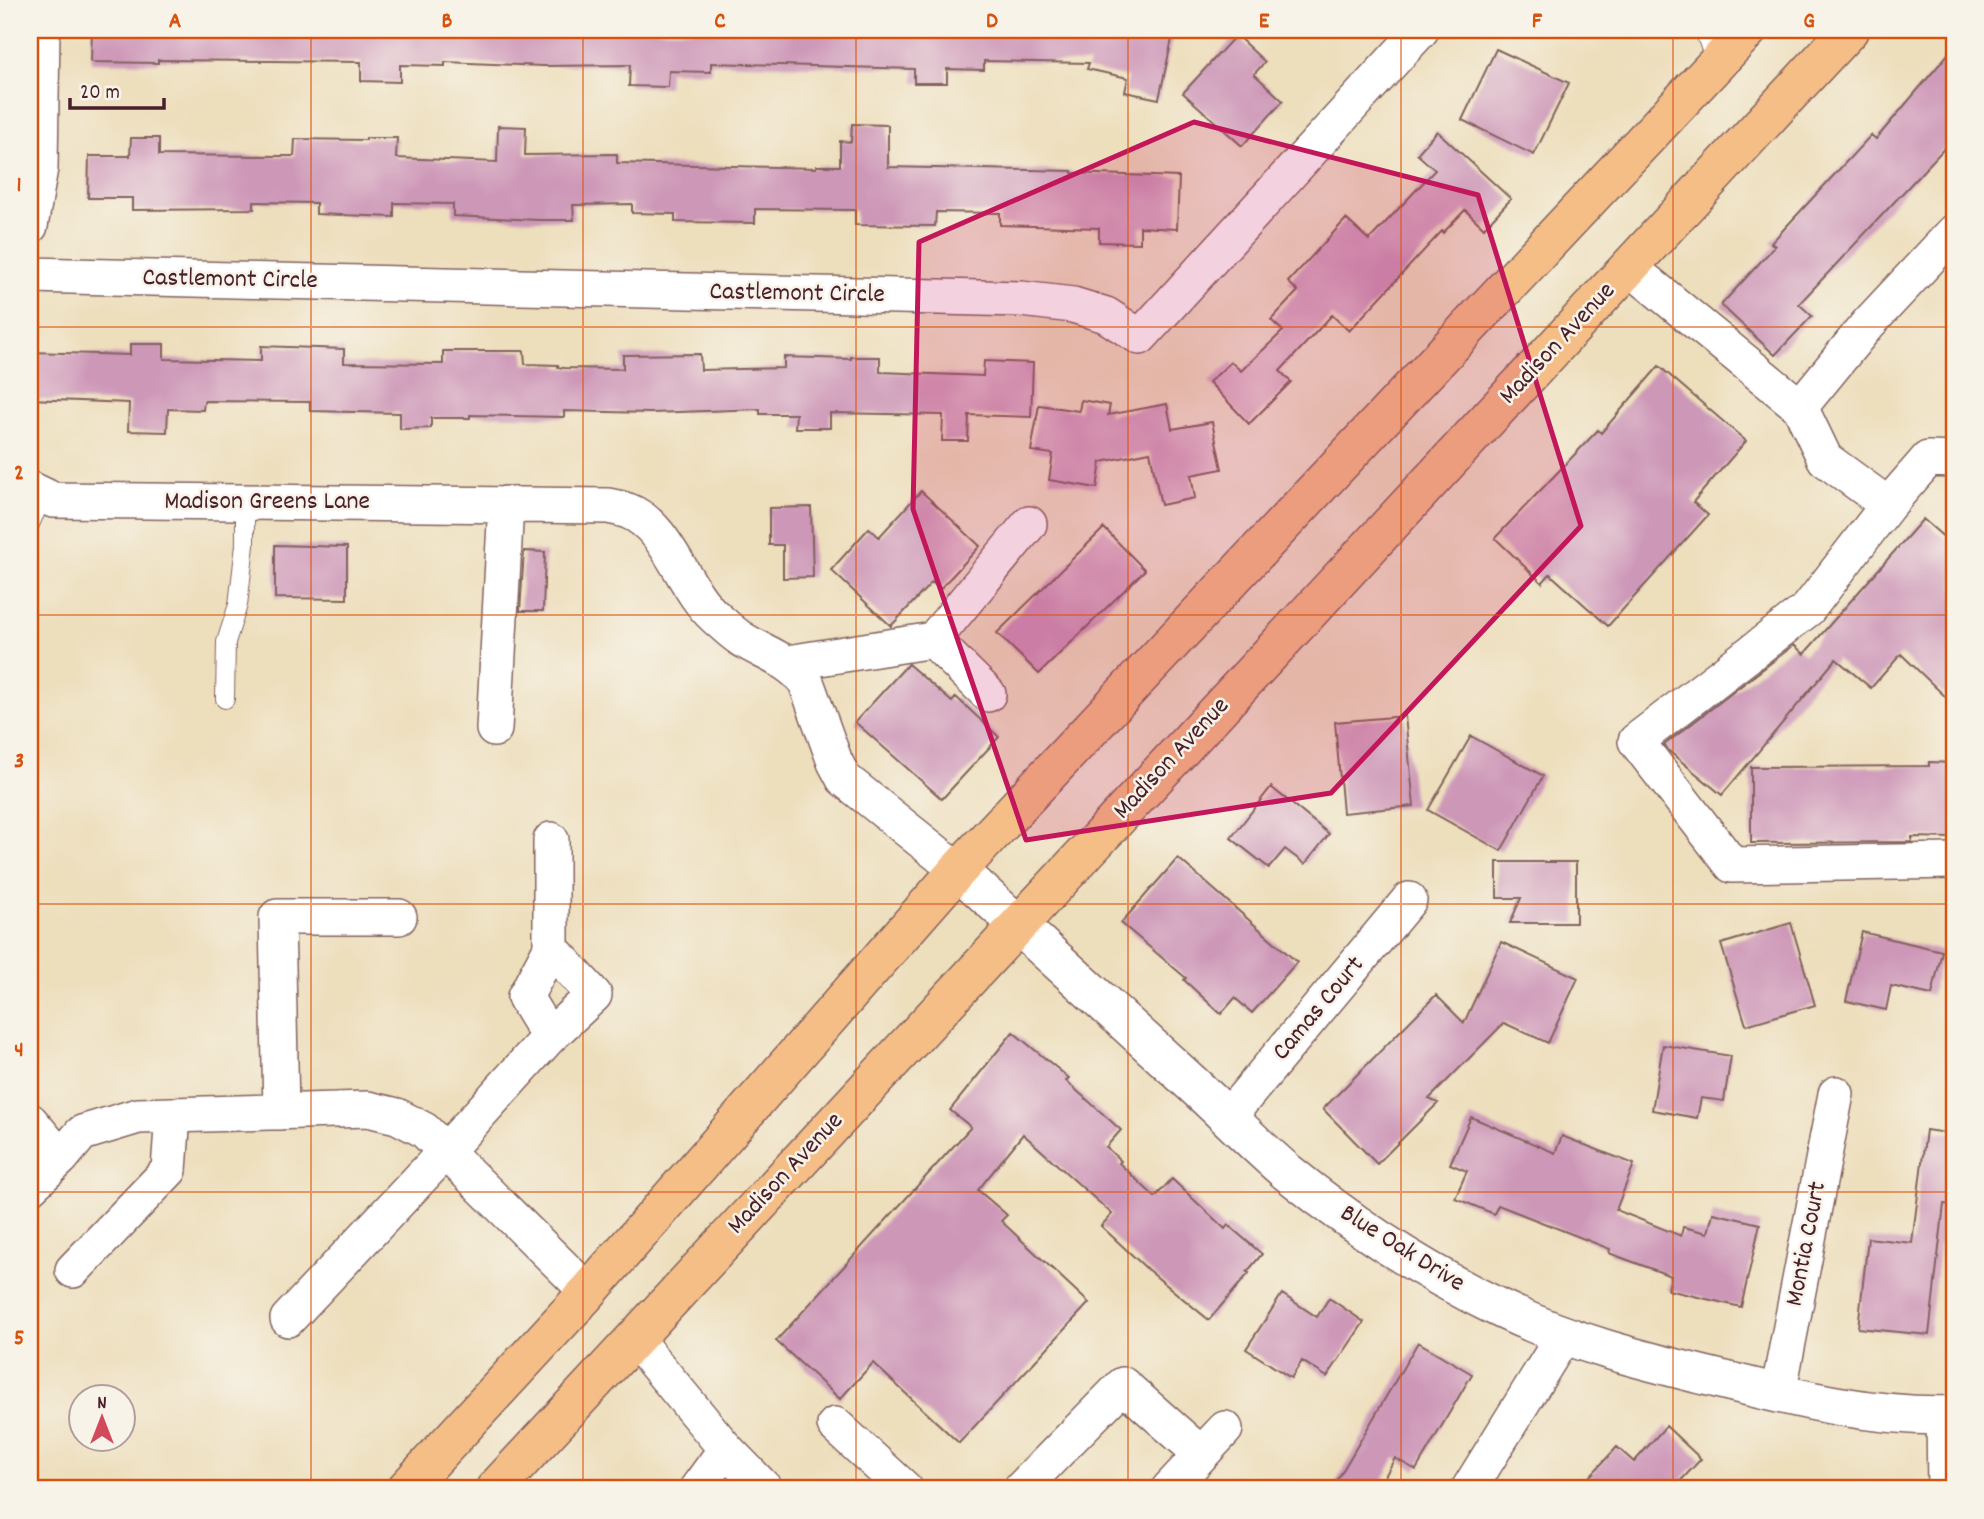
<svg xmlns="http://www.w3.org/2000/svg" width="1984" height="1519" viewBox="0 0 1984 1519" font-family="Dekko,sans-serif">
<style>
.building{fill:#cd97b8}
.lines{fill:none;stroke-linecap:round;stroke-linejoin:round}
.service-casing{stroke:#83625e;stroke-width:20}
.minor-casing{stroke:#83625e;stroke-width:38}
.tertiary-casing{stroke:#83625e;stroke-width:41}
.primary-casing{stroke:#83625e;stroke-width:41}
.service{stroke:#fff;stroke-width:18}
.minor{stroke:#fff;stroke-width:35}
.tertiary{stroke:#fff;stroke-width:38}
.primary{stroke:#f6be87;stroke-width:38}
.marked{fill:#c2185b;fill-opacity:0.2;stroke:#c2185b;stroke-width:5;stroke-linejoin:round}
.grid{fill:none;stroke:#d8530f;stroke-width:2;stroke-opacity:0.55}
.labels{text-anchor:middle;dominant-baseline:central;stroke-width:5;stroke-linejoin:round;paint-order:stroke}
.street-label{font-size:26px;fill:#4a1f2b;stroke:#f7f3e8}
.neatline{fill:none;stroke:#d8530f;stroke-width:2.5}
.grid-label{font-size:23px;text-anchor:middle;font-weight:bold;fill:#d8530f}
</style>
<rect width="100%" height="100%" fill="#f7f3e8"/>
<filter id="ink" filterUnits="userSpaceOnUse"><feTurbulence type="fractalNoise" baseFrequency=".0143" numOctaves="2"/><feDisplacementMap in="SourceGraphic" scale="14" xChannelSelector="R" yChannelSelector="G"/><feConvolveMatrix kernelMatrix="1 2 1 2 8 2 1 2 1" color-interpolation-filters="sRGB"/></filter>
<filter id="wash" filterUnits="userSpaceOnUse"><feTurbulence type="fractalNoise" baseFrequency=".00686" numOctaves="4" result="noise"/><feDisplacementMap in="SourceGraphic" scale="28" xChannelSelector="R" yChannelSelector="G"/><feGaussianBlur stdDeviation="1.57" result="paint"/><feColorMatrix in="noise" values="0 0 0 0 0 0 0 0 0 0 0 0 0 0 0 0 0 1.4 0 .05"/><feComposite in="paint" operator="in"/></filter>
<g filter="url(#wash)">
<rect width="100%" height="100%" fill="#eddebc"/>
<g id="blocks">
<path class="building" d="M 92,30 L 1174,30 L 1159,99 L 1125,92 L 1128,78 L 1087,69 L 1089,63 L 984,61 L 984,70 L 947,69 L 947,83 L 914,83 L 914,69 L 711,63 L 711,72 L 669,71 L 668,87 L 629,86 L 630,65 L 544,66 L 445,62 L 445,66 L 400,65 L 400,82 L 361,81 L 361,62 L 158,60 L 158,63 L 91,62 Z
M 1236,35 L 1265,62 L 1254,74 L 1283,101 L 1242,146 L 1183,93 Z
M 1954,47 L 1954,138 L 1799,304 L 1812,316 L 1775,355 L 1721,305 L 1775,246 L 1771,243 L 1871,135 L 1876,139 Z
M 1496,49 L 1569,83 L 1534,155 L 1462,120 Z
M 852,124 L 888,125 L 888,167 L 1072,171 L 1072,173 L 1179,177 L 1177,229 L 1140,227 L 1140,243 L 1099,242 L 1099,228 L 1000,225 L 1000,213 L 936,212 L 935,226 L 855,225 L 855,210 L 755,209 L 755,223 L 675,222 L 675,214 L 632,213 L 632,204 L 573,205 L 574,220 L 539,220 L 453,216 L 453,204 L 394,203 L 394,217 L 316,214 L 316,203 L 254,202 L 254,209 L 132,210 L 132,198 L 88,198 L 89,156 L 130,156 L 131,138 L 159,138 L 159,155 L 277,156 L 294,156 L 295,139 L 366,140 L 366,138 L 397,138 L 396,158 L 497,162 L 498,126 L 526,127 L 525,155 L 617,154 L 617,163 L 816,168 L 816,166 L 840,166 L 840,141 L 851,142 Z
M 1437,131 L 1511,199 L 1484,228 L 1465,210 L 1443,233 L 1442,231 L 1349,331 L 1332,315 L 1280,371 L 1291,382 L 1249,424 L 1209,382 L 1231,362 L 1241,371 L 1283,331 L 1271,320 L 1298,291 L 1288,282 L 1346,219 L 1369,240 L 1435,170 L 1417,154 Z
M 130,344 L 164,344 L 164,359 L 261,361 L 261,346 L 344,349 L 344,363 L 443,364 L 443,351 L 524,351 L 525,364 L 558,365 L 558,367 L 564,368 L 623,369 L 623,355 L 700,354 L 701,370 L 784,368 L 784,357 L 851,359 L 851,357 L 880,357 L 880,372 L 983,376 L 984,361 L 1033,363 L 1031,417 L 969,415 L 968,441 L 942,441 L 943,415 L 830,413 L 830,428 L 795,428 L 796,414 L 760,414 L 760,409 L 651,413 L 564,411 L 564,417 L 470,415 L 470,418 L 431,418 L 431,428 L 400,429 L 400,413 L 310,411 L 310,402 L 204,401 L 203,410 L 168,409 L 167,432 L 128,431 L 129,403 L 30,399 L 30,352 L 130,355 Z
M 1659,366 L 1746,441 L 1693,502 L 1708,515 L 1608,626 L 1550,574 L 1542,583 L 1495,538 L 1598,430 L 1601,433 Z
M 1081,400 L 1110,405 L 1108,415 L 1167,404 L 1172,429 L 1212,422 L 1222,469 L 1191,475 L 1195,498 L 1161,505 L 1150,452 L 1101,462 L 1097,488 L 1049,480 L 1053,454 L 1031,451 L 1039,405 L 1079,411 Z
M 921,491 L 980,546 L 940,589 L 932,582 L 891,626 L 831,570 L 869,528 L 879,537 Z
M 811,507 L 813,577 L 783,578 L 783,545 L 769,545 L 769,508 Z
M 1923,519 L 1954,546 L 1954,705 L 1901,654 L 1871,688 L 1836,659 L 1722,795 L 1670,752 L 1664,745 L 1794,645 L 1804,654 Z
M 1104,528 L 1145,570 L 1039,674 L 997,633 Z
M 275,545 L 347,547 L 347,599 L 275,598 Z
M 524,551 L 545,552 L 543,611 L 520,611 Z
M 908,664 L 952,702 L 956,697 L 999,737 L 942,799 L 855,722 Z
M 1405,716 L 1414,806 L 1343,813 L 1335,722 Z
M 1471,736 L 1543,776 L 1501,851 L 1428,810 Z
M 1929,762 L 1954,763 L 1954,838 L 1912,837 L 1912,842 L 1751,843 L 1751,767 L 1929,766 Z
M 1271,787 L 1329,834 L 1305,864 L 1285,849 L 1269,868 L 1231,838 Z
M 1178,858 L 1297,962 L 1252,1013 L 1235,998 L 1221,1014 L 1184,980 L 1186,978 L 1121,923 Z
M 1497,862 L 1576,862 L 1576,923 L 1510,923 L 1521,898 L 1497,898 Z
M 1791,923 L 1815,1005 L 1746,1025 L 1721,944 Z
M 1862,932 L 1942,951 L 1932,995 L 1891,986 L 1886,1010 L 1846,1001 Z
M 1501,942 L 1578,978 L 1548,1043 L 1504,1023 L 1429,1099 L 1438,1103 L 1377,1164 L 1323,1109 L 1436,995 L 1464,1023 Z
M 1013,1032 L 1069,1078 L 1066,1081 L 1121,1130 L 1106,1147 L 1121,1161 L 1119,1163 L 1155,1197 L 1172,1179 L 1225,1229 L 1228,1225 L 1262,1254 L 1247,1272 L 1249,1273 L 1209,1320 L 1147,1269 L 1101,1226 L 1112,1214 L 1023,1134 L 978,1190 L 1007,1215 L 1001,1221 L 1089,1303 L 959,1443 L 873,1363 L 840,1399 L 776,1341 L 971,1127 L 950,1110 Z
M 1663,1045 L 1731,1056 L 1724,1101 L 1701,1098 L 1697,1118 L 1652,1110 Z
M 1471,1117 L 1555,1153 L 1562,1136 L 1634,1164 L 1616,1210 L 1681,1236 L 1683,1227 L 1708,1233 L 1713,1213 L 1760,1224 L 1741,1307 L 1668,1290 L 1671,1276 L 1609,1253 L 1610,1249 L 1498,1205 L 1494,1214 L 1455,1198 L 1467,1171 L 1450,1164 Z
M 1926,1130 L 1954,1134 L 1954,1205 L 1944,1204 L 1929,1335 L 1858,1328 L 1868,1238 L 1912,1243 Z
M 1282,1294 L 1317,1317 L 1329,1298 L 1364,1322 L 1327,1377 L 1302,1361 L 1291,1378 L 1246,1349 Z
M 1418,1342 L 1472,1374 L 1416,1470 L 1395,1458 L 1378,1489 L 1332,1489 Z
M 1666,1426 L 1701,1459 L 1673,1489 L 1578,1489 L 1617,1447 L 1634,1462 Z"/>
</g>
</g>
<g filter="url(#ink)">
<use href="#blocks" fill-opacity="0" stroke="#83625e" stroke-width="2"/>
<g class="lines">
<g class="service-casing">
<path id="service" d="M 1704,30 L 1716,64
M 30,524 L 43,496
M 225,699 L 226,642 L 238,605 L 245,545 L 245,502"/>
</g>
<g class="minor-casing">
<path id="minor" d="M 30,226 L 40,168 L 42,30
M 1629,267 L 1800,407 L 1867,325 L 1954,232
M 30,275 L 1021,299 L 1073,305 L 1106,315 L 1140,337 L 1421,30
M 1800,407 L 1825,459 L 1888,505
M 1954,460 L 1928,459 L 1888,505 L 1808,609 L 1636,741 L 1732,865 L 1954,861
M 30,489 L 53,500 L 608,506 C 614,507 622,509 628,511 C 668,526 683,589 715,617 C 723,624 731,632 740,638 C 763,653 788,659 806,682 L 835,762 L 844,779 L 958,870
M 933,640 L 988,694
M 788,663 L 933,640 L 1029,524
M 494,729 L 506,504
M 551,840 L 551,948
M 281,1112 L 277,917 L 399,917
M 1228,1117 L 1409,900
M 30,1121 L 61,1158
M 30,1187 L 61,1158 L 82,1133 L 138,1116 L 368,1109 L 397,1116 L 424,1130 L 588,1292
M 73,1270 L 169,1170 L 173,1115
M 288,1319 L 445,1152 L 549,1037 L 525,997 L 551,948 L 594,995 L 549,1037
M 634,1338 L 726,1449 L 765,1489
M 1778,1394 L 1836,1094
M 1944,1415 L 1945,1489
M 835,1425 L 905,1489
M 697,1489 L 726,1449
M 1021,1489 L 1123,1385 L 1201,1454
M 1169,1489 L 1225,1429
M 1469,1489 L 1564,1335"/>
</g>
<g class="tertiary-casing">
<path id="tertiary" d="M 958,870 C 1035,940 1111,1010 1188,1080 C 1221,1110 1253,1143 1287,1172 C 1351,1224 1425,1272 1499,1308 C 1571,1343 1646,1361 1723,1380 C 1798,1399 1876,1418 1954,1415"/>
</g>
<g class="primary-casing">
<path id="primary" d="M 406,1489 L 588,1292 L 958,870 L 1748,30
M 495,1489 L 1849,30"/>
</g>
<use href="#service" class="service"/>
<use href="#minor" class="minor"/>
<use href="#tertiary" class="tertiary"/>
<use href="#primary" class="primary"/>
</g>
</g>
<path class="marked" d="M 1194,122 L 1478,195 L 1581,526 L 1331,793 L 1026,840 L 913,509 L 919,242 Z"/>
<path class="grid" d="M 311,30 L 311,1489M 583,30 L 583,1489M 856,30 L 856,1489M 1128,30 L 1128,1489M 1401,30 L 1401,1489M 1673,30 L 1673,1489M 30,327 L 1954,327M 30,615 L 1954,615M 30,904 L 1954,904M 30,1192 L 1954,1192"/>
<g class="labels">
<g class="street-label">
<text transform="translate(230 280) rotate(1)">Castlemont Circle</text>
<text transform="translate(797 294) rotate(1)">Castlemont Circle</text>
<text transform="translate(1558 344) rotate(-47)">Madison Avenue</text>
<text x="267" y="502">Madison Greens Lane</text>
<text transform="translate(1172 759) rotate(-47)">Madison Avenue</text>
<text transform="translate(1319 1009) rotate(-50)">Camas Court</text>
<text transform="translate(786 1174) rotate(-47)">Madison Avenue</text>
<text transform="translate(1807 1244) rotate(-79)">Montia Court</text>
<text transform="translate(1402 1249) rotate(32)">Blue Oak Drive</text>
</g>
</g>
<rect width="1984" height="1519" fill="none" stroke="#f7f3e8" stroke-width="77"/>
<g transform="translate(102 1418)"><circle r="33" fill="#f7f3e8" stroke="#b29e9c" stroke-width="2"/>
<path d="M0-5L12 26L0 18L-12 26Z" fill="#d1495b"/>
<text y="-10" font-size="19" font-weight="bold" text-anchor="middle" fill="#4a1f2b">N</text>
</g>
<path d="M70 98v10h94v-10" fill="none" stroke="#4a1f2b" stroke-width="3.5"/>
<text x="80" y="98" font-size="21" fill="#4a1f2b" stroke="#f7f3e8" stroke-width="5" paint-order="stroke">20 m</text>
<rect x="38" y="38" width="1908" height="1442" class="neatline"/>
<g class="grid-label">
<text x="175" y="27">A</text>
<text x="447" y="27">B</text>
<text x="720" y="27">C</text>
<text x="992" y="27">D</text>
<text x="1264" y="27">E</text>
<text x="1537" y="27">F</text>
<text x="1809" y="27">G</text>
<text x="19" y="191">1</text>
<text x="19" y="479">2</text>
<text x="19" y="767">3</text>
<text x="19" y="1056">4</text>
<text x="19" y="1344">5</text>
</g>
</svg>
